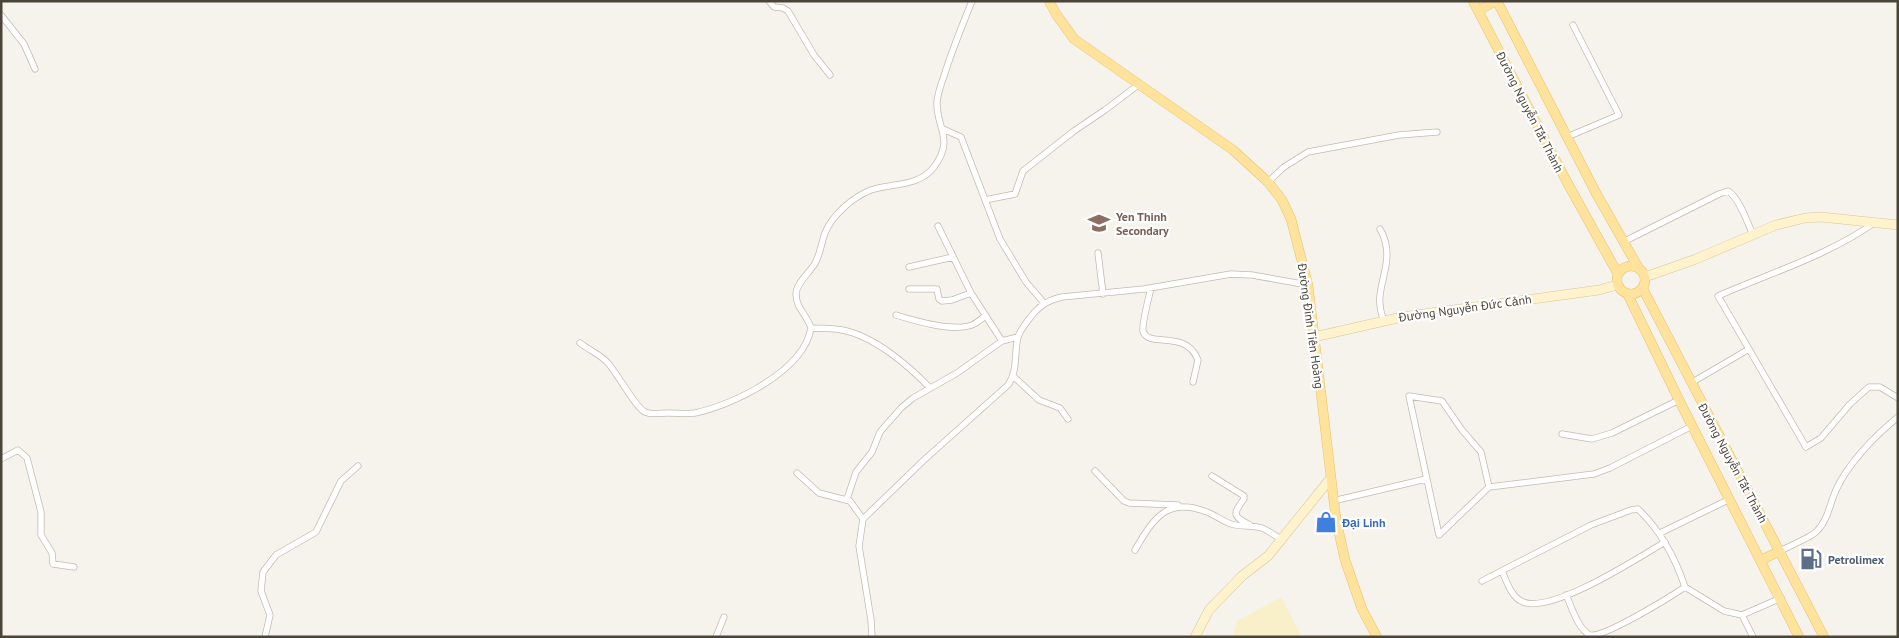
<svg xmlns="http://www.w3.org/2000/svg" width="1899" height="638" viewBox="0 0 1899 638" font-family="'PT Sans',sans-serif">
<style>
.sand{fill:#f9efc9}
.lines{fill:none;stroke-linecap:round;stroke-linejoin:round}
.street-casing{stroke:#c2bbae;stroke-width:7}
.secondary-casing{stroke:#d6c79b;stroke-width:10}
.primary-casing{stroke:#e6c16a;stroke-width:10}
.street{stroke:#fff;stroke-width:5.5}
.secondary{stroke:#fff3cd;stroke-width:9}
.primary{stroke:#ffe39c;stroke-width:9}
.labels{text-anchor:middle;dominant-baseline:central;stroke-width:4.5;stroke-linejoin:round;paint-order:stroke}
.street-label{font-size:12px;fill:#4b4439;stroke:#fff}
.education-label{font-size:12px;font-weight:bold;fill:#785e54;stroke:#fff;text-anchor:start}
.shop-label{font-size:12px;font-weight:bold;fill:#366cbe;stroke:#fff;text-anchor:start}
.service-label{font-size:12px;font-weight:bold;fill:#4e5e75;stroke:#fff;text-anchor:start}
</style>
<rect width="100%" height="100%" fill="#f6f3ec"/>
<path class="sand" d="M 1281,597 L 1302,637 L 1233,637 L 1237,621 Z"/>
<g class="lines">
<g class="street-casing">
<path id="street" d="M 769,1 L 774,7 L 783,8 L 788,11 L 814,55 L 830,75
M 1,15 L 24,44 L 35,69
M 943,129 L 961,137 L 1000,239 L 1026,282 L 1044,303
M 1567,137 L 1619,115 L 1573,25
M 1268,182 L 1284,167 L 1308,152 L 1399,135 L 1437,132
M 985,200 L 1015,194 L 1023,171 L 1074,131 L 1105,110 L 1138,85
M 1874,223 C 1827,256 1770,273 1718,296 L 1806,447 L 1821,438 L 1850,404 L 1869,387 L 1880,387 L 1898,398
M 938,226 L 971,293 L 1002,341
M 1380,229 C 1400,264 1369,288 1384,320
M 1623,242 L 1719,194 L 1728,191 C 1739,197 1748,224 1753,235
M 1098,253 L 1103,294
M 909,267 L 953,257
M 1151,288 C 1149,296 1142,325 1143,331 C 1148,349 1186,328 1198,360 L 1193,382
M 909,289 L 937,289 L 939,299 L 942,301 L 952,300 L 971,293
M 896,315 C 916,321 952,332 972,325 C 977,323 981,319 985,316
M 811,328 C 821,328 832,328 842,330 C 874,336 908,365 930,388
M 580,343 C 589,350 601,355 608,363 C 617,373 636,408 645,412 C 651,415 662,413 668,413 C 677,413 687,414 695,413 C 733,405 804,371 811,328 C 807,315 796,308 796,294 C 796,284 808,274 814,265 C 820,256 821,244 825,233 C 832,215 853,197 871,190 C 892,183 919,187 934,167 C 955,139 936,128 937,102 C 938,93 941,84 944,76 C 952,50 962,26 972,1
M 1013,376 L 1039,400 L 1060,408 L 1068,419
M 1691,383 L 1749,349
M 1562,434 L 1592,439 L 1612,433 L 1679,400
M 1,459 L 18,450 L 27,458 L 41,512 L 41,535 L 52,553 L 53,564 L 74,567
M 1095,471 L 1124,501 L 1129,503 L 1178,505
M 797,473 L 819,493 L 850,501 L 863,519
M 1212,476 L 1244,496 L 1244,499 C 1232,515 1233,516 1250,525
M 1489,487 L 1481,452 L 1462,430 L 1442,401 L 1409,396 L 1439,535 L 1489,487 L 1594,474 L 1610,468 L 1692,426
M 847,499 L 856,472 L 872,452 L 880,432 L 901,408 L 913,398 L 957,373 L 1002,341 L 1018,337
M 1333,501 L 1426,479
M 1660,533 L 1730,499
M 1135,550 C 1153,519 1167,496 1207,512 C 1215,515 1222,521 1231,524 C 1241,527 1252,525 1262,528 C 1269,531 1276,536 1282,540
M 1780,551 C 1789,546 1812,537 1817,531 C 1828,520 1830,503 1836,490 C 1848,463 1876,435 1898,417
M 1502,571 C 1507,582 1511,597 1523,602 C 1552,614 1638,558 1665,542
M 1482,581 L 1591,525 L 1631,510 L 1638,509 C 1661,531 1675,557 1685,587 L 1724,611 L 1742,615 L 1781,598
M 1566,595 C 1572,607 1577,628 1590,635 C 1604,638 1670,597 1685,587
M 1742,615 L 1753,637
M 265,637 L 270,615 L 261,591 L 263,572 L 276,555 L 316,532 L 341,481 L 358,466
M 716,637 L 724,617
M 872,637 L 871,620 L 859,546 L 863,519 L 924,460 L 1008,385 C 1018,371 1014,353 1018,337 C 1021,328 1027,322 1033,314 C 1042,304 1049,300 1062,297 L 1144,289 L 1231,274 L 1252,275 L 1308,285"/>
</g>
<g class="secondary-casing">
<path id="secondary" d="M 1645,277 L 1696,259 L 1776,225 L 1805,218 L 1821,217 L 1898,225
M 1314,337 L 1402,317 L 1599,290 L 1617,285
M 1195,637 L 1209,610 L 1242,576 L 1268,556 L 1330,479"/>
</g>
<g class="primary-casing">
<path id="primary" d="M 1049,1 L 1056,14 L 1074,39 L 1233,150 L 1268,182 L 1282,200 L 1291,219 L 1308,285 L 1336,519 L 1345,560 L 1362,609 L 1377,637
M 1473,1 L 1568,184 L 1618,274
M 1497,1 L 1596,193 L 1638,267
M 1478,11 L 1495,1
M1617 280a14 14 0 1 1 28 0a14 14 0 1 1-28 0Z
M 1643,289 L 1824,637
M 1628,295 L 1679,400 L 1799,637
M 1761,560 L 1780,551"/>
</g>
<use href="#street" class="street"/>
<use href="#secondary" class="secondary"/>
<use href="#primary" class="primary"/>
</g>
<defs>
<g id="school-bare" transform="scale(1.725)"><path d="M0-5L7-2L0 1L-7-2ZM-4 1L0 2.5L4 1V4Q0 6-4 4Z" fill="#8d6e63" stroke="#fff" stroke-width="2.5" paint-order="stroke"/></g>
<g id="shop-bare" transform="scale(1.725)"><path d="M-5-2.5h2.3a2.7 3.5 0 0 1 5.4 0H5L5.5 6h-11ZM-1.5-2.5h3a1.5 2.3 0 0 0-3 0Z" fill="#3f7fe0" stroke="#fff" stroke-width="2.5" paint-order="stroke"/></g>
<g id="fuel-bare" transform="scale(1.725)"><path d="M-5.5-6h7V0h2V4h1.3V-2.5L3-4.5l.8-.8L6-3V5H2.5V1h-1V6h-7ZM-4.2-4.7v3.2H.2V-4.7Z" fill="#5c6f8a" stroke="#fff" stroke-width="2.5" paint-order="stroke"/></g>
</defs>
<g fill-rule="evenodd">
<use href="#school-bare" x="1099" y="223"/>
<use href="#shop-bare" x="1326" y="522"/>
<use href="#fuel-bare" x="1811" y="559"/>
</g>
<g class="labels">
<g class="street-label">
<text transform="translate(1530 112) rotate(63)">Đường Nguyễn Tất Thành</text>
<text transform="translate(1465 308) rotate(-8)">Đường Nguyễn Đức Cảnh</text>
<text transform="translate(1311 326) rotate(82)">Đường Đinh Tiên Hoàng</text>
<text transform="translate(1733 463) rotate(62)">Đường Nguyễn Tất Thành</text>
</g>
<g class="education-label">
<text x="1116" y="216">Yen Thinh<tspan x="1116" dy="14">Secondary</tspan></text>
</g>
<g class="shop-label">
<text x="1342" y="522">Đại Linh</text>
</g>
<g class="service-label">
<text x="1828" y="559">Petrolimex</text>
</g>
</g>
<rect width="1899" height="638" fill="none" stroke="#4b4439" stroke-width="5"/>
</svg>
